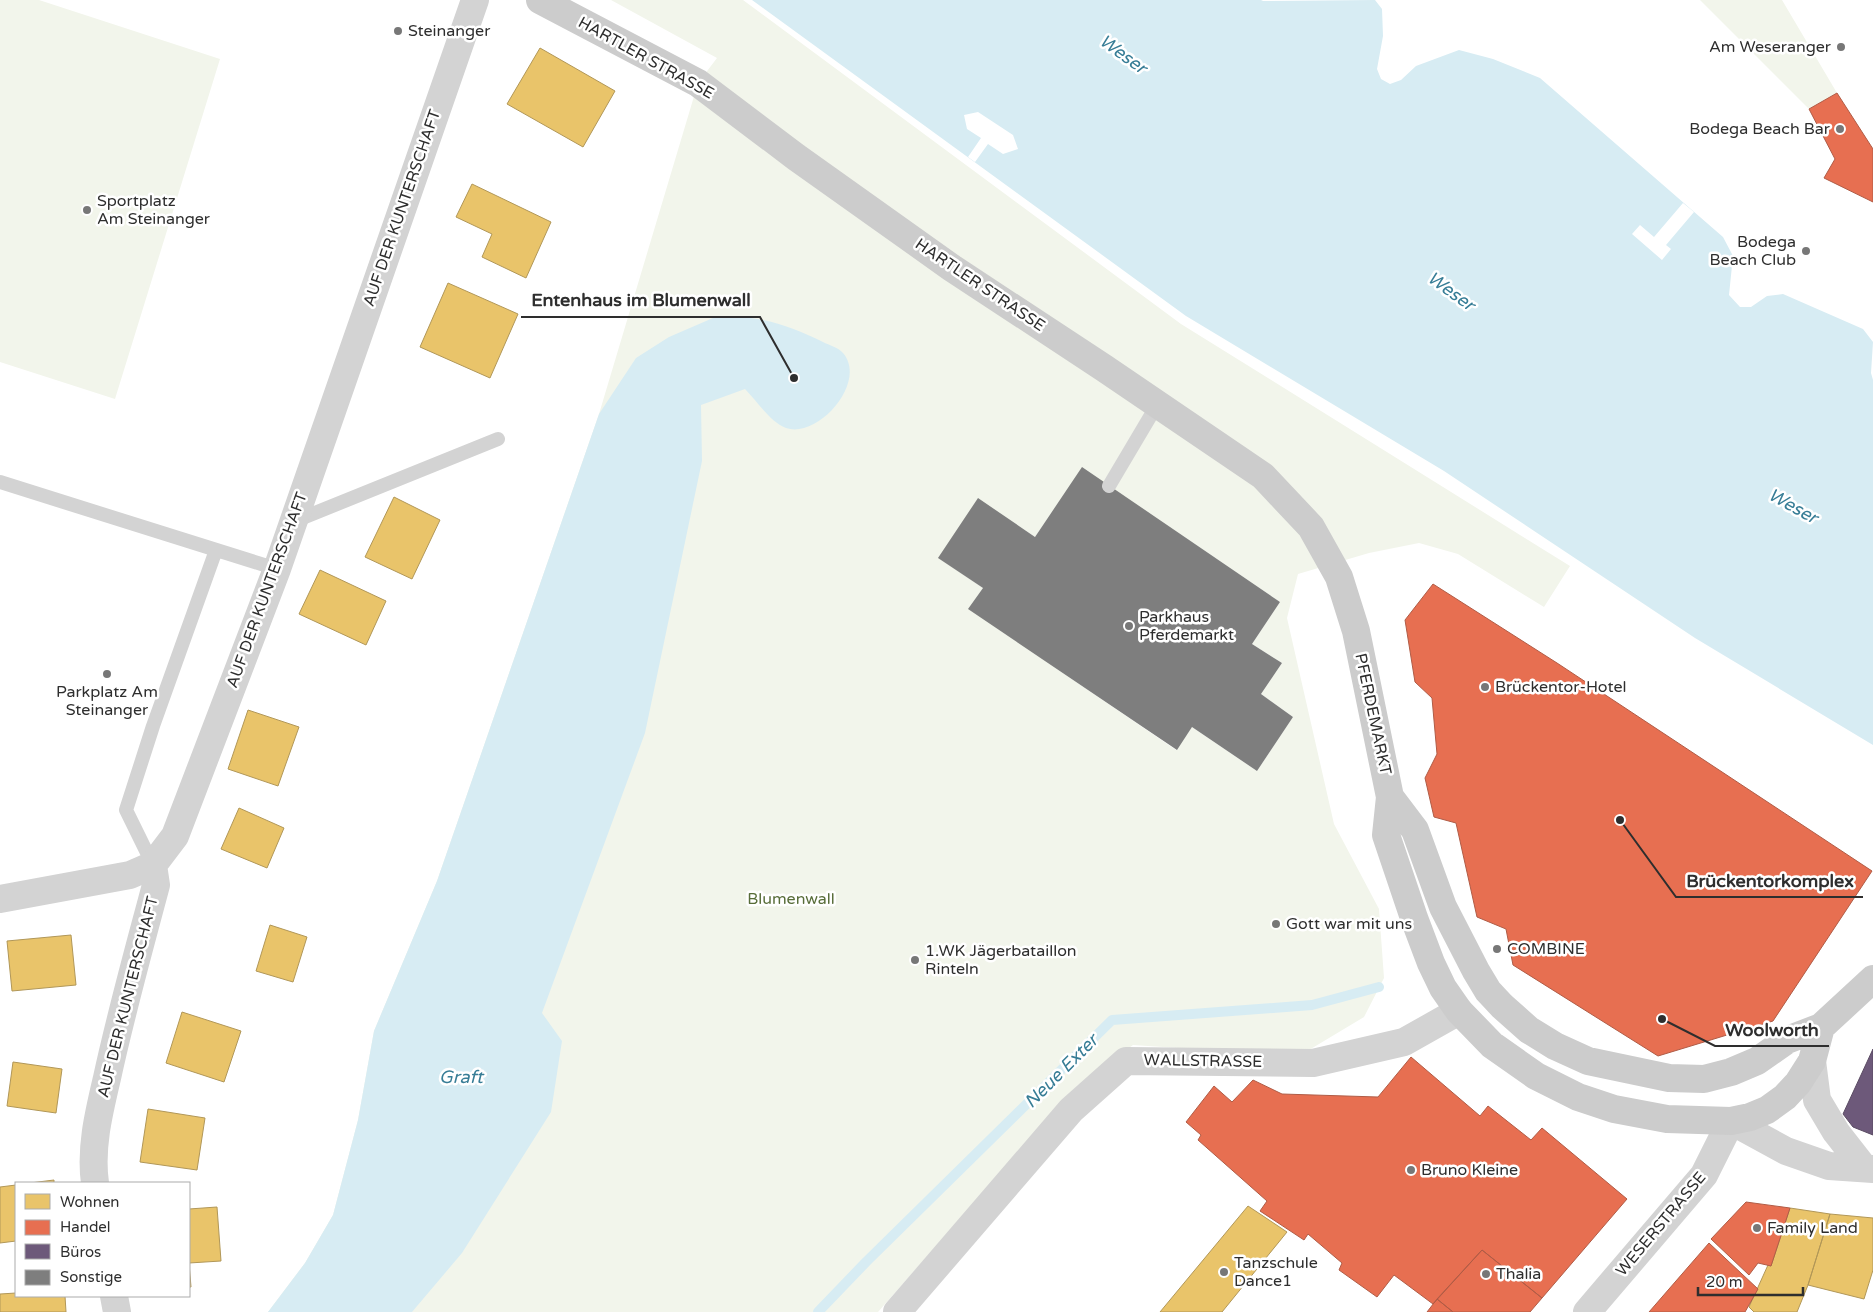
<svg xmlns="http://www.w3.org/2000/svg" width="1873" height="1312" viewBox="0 0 1873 1312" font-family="'Varela Round',sans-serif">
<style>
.green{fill:#f2f5eb;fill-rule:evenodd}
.water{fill:#d7ecf3}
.pier{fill:#fff}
.homes{fill:#e9c46a;stroke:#b19758}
.shops{fill:#e76f51;stroke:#b05c46}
.offices{fill:#6d597a;stroke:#5a4c63}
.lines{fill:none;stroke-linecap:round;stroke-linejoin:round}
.stream{stroke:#d7ecf3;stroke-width:10}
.building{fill:#7e7e7e}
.lane{stroke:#d3d3d3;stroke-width:14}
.street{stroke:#d3d3d3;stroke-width:28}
.secondary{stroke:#ccc;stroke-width:28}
.poi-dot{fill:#777;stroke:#fff;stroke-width:2}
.labels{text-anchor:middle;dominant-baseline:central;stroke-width:5;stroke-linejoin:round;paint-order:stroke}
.poi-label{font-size:16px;fill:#2e2e2e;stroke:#fff;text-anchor:start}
.street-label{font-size:16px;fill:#2e2e2e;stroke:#fff}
.park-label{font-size:16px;fill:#586d39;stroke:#fff}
.water-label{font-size:18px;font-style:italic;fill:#377d96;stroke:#fff}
.leader{fill:none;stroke:#2e2e2e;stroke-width:2}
.callout-dot{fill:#2e2e2e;stroke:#fff;stroke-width:2}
.callout-label{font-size:18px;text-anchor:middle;font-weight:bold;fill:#2e2e2e;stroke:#fff;stroke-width:5;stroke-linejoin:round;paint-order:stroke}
</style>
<rect width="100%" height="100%" fill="#fff"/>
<path class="green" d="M 0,0 L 39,0 L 220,59 L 115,399 L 0,362 Z
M 611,0 L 743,0 L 1181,324 L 1570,566 L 1544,607 L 1458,554 L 1419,543 L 1369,553 L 1298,574 L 1287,618 L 1334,824 L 1379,909 L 1384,978 L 1364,1017 L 1299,1056 L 1133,1045 L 1077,1086 L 878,1312 L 268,1312 L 305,1263 L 333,1215 L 358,1120 L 374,1031 L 437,881 L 599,414 L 698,83 L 717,58 ZM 1082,468 L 1280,602 L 1252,644 L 1282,663 L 1261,694 L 1293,717 L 1257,771 L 1192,727 L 1176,750 L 969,609 L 983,588 L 939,558 L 978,499 L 1035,537 Z
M 1700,0 L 1782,0 L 1837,93 L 1809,109 Z"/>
<path class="water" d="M 752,0 L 1261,0 L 1263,1 L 1375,0 L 1382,9 L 1383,36 L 1377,69 L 1381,79 L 1390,84 L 1401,80 L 1416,66 L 1459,50 L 1493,59 L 1540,78 L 1723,237 L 1733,256 L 1729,295 L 1740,307 L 1751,307 L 1767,296 L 1783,294 L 1863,329 L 1873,342 L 1871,373 L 1873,380 L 1873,745 L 1695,638 L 1444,471 L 1186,316 Z
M 713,318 C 725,318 739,316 751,318 C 776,321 801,331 823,342 C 829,345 839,348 843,353 C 868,382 818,439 786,428 C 770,422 757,401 745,389 L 701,405 L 702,461 L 645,733 L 542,1013 L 562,1041 L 551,1112 L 462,1253 L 412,1312 L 268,1312 L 305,1263 L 333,1215 L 358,1120 L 374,1031 L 437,881 L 599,414 L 636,358 L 669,337 Z"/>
<path class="pier" d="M 978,112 L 1013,135 L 1018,149 L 1003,154 L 988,144 L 975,162 L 968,157 L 981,138 L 967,129 L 964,115 Z
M 1683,203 L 1694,212 L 1666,245 L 1671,249 L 1662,260 L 1632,234 L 1640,225 L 1654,237 Z"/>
<path class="homes" d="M 540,48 L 615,91 L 583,147 L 507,104 Z
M 472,184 L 551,222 L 526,278 L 482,257 L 492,234 L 456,217 Z
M 448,283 L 518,314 L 490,378 L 420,347 Z
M 394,497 L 440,520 L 412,579 L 365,557 Z
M 320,570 L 386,601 L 366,645 L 299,614 Z
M 248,710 L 299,727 L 278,786 L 228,769 Z
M 239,808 L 284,828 L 267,868 L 221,849 Z
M 270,925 L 307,937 L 293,982 L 256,971 Z
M 71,935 L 76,985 L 12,991 L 7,941 Z
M 182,1012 L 241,1031 L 224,1082 L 166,1063 Z
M 13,1062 L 62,1069 L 56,1113 L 7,1106 Z
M 148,1109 L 205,1118 L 197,1170 L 140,1162 Z
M 54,1180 L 54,1183 L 30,1183 Z
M 16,1185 L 16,1241 L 0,1243 L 0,1187 Z
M 1248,1206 L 1287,1232 L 1222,1312 L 1160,1312 Z
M 217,1207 L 221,1261 L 189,1263 L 191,1287 L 189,1287 L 189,1209 Z
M 1790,1208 L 1830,1214 L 1808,1285 L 1797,1312 L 1754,1312 L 1749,1307 L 1768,1265 L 1771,1266 Z
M 1830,1214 L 1873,1218 L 1873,1270 L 1864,1299 L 1808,1285 Z
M 16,1293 L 16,1296 L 65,1296 L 66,1312 L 0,1312 L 0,1294 Z"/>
<path class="shops" d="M 1837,93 L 1873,149 L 1873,202 L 1824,178 L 1835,159 L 1809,109 Z
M 1433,584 L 1557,663 L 1872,871 L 1773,1021 L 1658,1056 L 1513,965 L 1506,929 L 1477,917 L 1456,823 L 1434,817 L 1425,778 L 1437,754 L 1432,698 L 1415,682 L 1405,620 Z
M 1411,1057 L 1480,1116 L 1488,1106 L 1531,1140 L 1542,1128 L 1627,1199 L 1542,1298 L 1482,1250 L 1433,1304 L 1394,1275 L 1377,1297 L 1339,1270 L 1342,1263 L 1308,1234 L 1304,1240 L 1260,1211 L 1267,1201 L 1198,1140 L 1201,1135 L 1186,1122 L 1214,1086 L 1232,1102 L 1253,1080 L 1282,1094 L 1378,1097 Z
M 1746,1202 L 1790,1208 L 1771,1266 L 1758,1263 L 1749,1275 L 1711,1239 Z
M 1709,1243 L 1758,1289 L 1745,1312 L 1649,1312 Z
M 1482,1250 L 1542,1298 L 1530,1312 L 1453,1312 L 1437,1299 Z
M 1437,1299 L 1453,1312 L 1427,1312 Z"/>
<path class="offices" d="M 1873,1049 L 1873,1135 L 1853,1127 L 1843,1114 Z"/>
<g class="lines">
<path class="stream" d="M 818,1312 L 866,1262 L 1112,1020 L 1312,1005 L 1379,987"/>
</g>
<path class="building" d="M 1082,467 L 1280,602 L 1252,644 L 1282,663 L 1261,694 L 1293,717 L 1257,771 L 1192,727 L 1177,750 L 968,609 L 983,588 L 938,558 L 978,498 L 1035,537 Z"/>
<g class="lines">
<path class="lane" d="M 0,482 L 277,569
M 1109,486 L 1157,405
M 295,521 L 498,439
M 153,865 L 126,810 L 153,726 L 216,550"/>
<path class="street" d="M 0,899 L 130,875 L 153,865
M 1812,1061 L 1817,1100 L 1836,1132 L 1864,1168
M 95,1183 C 90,1148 99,1112 107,1078 C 121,1013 139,949 156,885 L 153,865 L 175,836 L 277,569 L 475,0
M 114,1296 L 117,1312
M 897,1312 L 1071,1110 L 1126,1061 L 1313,1063 L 1404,1042 L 1459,1011
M 1587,1312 L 1704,1175 L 1731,1121 L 1786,1151 L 1829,1166 L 1873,1169"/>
<path class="secondary" d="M 540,0 L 698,83 L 796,157 L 952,268 L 1104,368 L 1263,476 L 1311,527 L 1339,577 L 1356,631 L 1390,797 L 1386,835 L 1414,918 L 1431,963 L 1443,988 L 1459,1011 L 1492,1045 L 1536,1076 L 1578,1097 L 1614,1109 L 1667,1119 L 1731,1121 L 1750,1117 L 1767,1110 L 1785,1097 L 1798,1083 L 1812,1061 L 1821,1027
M 1390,797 L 1415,830 L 1443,907 L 1476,971 L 1488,991 L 1502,1006 L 1529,1030 L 1555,1046 L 1588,1061 L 1669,1078 L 1704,1079 L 1731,1072 L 1757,1061 L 1787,1040 L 1821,1027 L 1873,979"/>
</g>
<g class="poi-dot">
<circle cx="398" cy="31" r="5"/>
<circle cx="1841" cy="47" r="5"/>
<circle cx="1840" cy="129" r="5"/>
<circle cx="87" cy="210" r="5"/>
<circle cx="1806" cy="251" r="5"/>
<circle cx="1129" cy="626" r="5"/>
<circle cx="107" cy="674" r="5"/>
<circle cx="1485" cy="687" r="5"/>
<circle cx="1276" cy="924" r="5"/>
<circle cx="1497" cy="949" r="5"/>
<circle cx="915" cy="960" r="5"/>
<circle cx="1411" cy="1170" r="5"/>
<circle cx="1757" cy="1228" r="5"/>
<circle cx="1224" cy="1272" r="5"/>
<circle cx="1486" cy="1274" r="5"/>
</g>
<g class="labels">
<g class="poi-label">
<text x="408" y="31">Steinanger</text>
<text x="1831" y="47" text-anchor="end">Am Weseranger</text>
<text x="1830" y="129" text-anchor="end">Bodega Beach Bar</text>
<text x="97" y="201">Sportplatz<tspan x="97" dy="18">Am Steinanger</tspan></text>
<text x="1796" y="242" text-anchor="end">Bodega<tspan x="1796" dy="18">Beach Club</tspan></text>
<text x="1139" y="617">Parkhaus<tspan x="1139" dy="18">Pferdemarkt</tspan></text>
<text x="1495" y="687">Brückentor-Hotel</text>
<text x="107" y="692" text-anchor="middle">Parkplatz Am<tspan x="107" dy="18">Steinanger</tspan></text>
<text x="1286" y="924">Gott war mit uns</text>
<text x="1507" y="949">COMBINE</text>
<text x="925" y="951">1.WK Jägerbataillon<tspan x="925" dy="18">Rinteln</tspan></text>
<text x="1421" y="1170">Bruno Kleine</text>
<text x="1767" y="1228">Family Land</text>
<text x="1234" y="1263">Tanzschule<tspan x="1234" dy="18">Dance1</tspan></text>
<text x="1496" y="1274">Thalia</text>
</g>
<g class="street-label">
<text transform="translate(646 58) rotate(29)">HARTLER STRASSE</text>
<text transform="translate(402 208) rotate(-71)">AUF DER KUNTERSCHAFT</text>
<text transform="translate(980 285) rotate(34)">HARTLER STRASSE</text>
<text transform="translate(267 590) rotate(-70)">AUF DER KUNTERSCHAFT</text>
<text transform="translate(1373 714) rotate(78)">PFERDEMARKT</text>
<text transform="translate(128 997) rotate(-76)">AUF DER KUNTERSCHAFT</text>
<text transform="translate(1203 1061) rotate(1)">WALLSTRASSE</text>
<text transform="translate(1661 1224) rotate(-50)">WESERSTRASSE</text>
</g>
<g class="park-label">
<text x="791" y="899">Blumenwall</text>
</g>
<g class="water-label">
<text transform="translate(1123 54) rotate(36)">Weser</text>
<text transform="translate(1451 291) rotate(36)">Weser</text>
<text transform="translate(1793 506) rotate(29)">Weser</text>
<text transform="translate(1061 1071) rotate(-45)">Neue Exter</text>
<text x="461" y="1077">Graft</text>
</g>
</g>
<path class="leader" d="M794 378L760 317H521M1620 820L1676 897H1863M1662 1019L1715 1046H1829"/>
<g class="callout-dot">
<circle cx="794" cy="378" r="5"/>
<circle cx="1620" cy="820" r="5"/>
<circle cx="1662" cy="1019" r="5"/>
</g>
<g class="callout-label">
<text x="641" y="306">Entenhaus im Blumenwall</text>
<text x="1770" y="887">Brückentorkomplex</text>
<text x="1772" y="1036">Woolworth</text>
</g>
<rect x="15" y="1182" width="175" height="115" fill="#ffffff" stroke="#ababab"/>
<rect x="25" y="1194" width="25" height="15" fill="#e9c46a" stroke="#ababab"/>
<text x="60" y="1207" font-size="15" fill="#2e2e2e">Wohnen</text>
<rect x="25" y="1220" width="25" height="15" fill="#e76f51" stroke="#ababab"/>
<text x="60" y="1232" font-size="15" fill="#2e2e2e">Handel</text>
<rect x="25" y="1244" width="25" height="15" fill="#6d597a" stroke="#ababab"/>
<text x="60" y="1257" font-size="15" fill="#2e2e2e">Büros</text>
<rect x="25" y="1270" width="25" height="15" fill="#7e7e7e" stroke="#ababab"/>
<text x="60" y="1282" font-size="15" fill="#2e2e2e">Sonstige</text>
<path d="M1698 1287v8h105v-8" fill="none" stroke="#2e2e2e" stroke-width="2.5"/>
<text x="1706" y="1287" font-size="15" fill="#2e2e2e" stroke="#ffffff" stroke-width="4" paint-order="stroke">20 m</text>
</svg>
